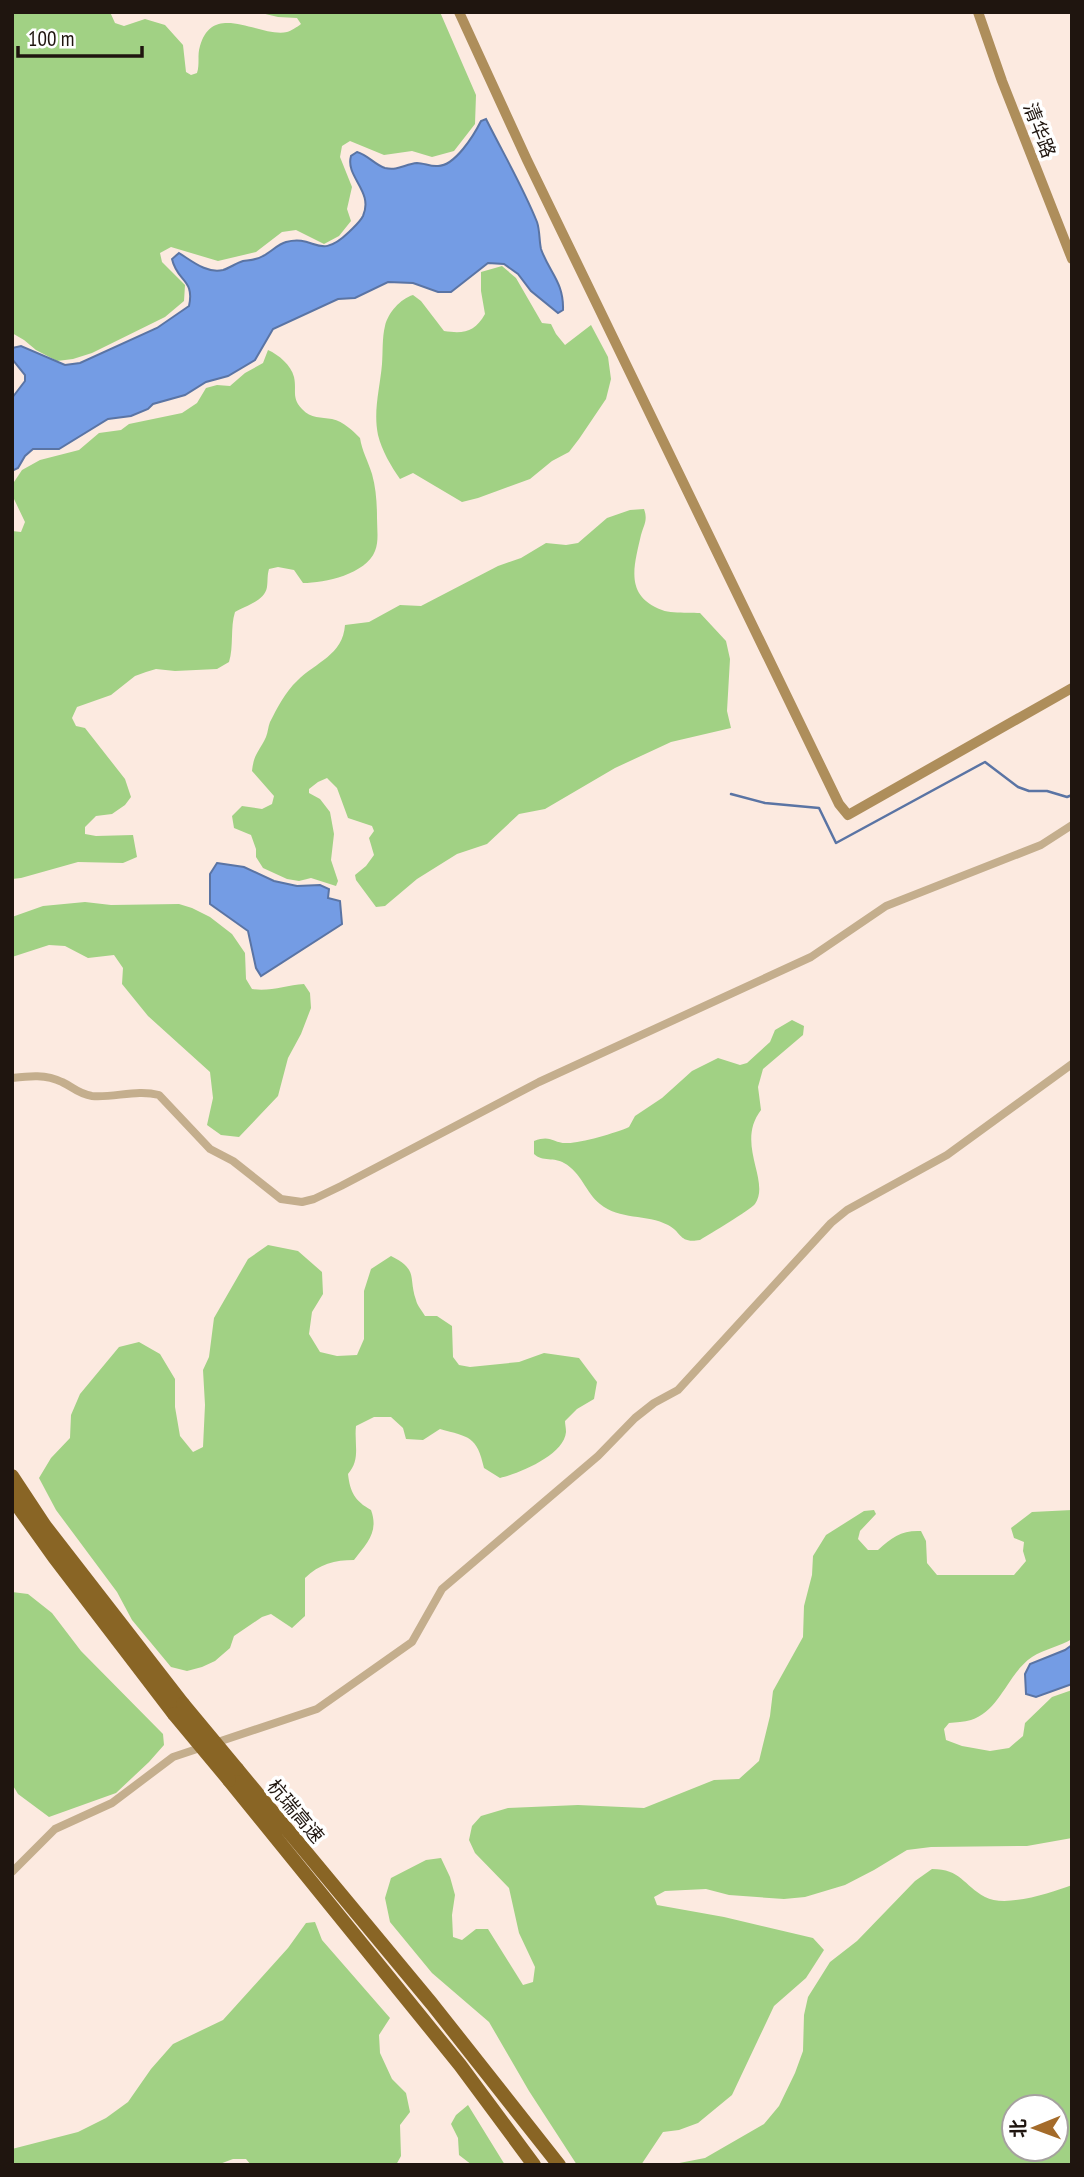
<svg xmlns="http://www.w3.org/2000/svg" width="1084" height="2177" viewBox="0 0 1084 2177" font-family="'PT Sans Narrow','Noto Sans SC',sans-serif">
<style>
.forest{fill:#a1d184;fill-rule:evenodd}
.water{fill:#749ce4;stroke:#5a74a4;stroke-width:2}
.lines{fill:none;stroke-linecap:round;stroke-linejoin:round}
.stream{stroke:#5a74a4;stroke-width:2.5}
.street{stroke:#c4ae8d;stroke-width:8}
.secondary{stroke:#ae8e5b;stroke-width:10}
.highway{stroke:#896525;stroke-width:14}
.highway-bridge{stroke:#896525;stroke-width:14}
.labels{text-anchor:middle;dominant-baseline:central;stroke-width:7;stroke-linejoin:round;paint-order:stroke}
.street-label{font-size:19px;fill:#1f150f;stroke:#fff}
</style>
<rect width="100%" height="100%" fill="#fceae0"/>
<path class="forest" d="M 12,12 L 110,12 L 115,23 L 124,26 L 145,19 L 165,25 L 183,45 L 186,72 L 191,75 L 197,73 C 200,64 197,55 200,46 C 213,0 260,38 287,32 C 291,31 297,27 301,24 L 297,18 L 278,17 L 257,12 L 440,12 L 476,95 L 475,124 L 454,151 L 432,157 L 412,151 L 384,155 L 350,141 L 342,146 L 340,157 L 352,187 L 347,209 L 351,221 L 339,236 L 324,244 L 296,230 L 282,232 L 256,252 L 218,261 L 171,247 L 160,253 L 162,262 L 185,285 L 184,301 L 165,317 L 92,353 L 73,359 L 57,361 L 36,350 L 24,340 L 12,333 Z
M 502,266 L 516,278 L 542,323 L 551,324 L 556,334 L 565,345 L 591,325 L 608,357 L 611,379 L 606,399 L 579,439 L 569,452 L 552,461 L 530,479 L 478,498 L 462,502 L 413,473 L 400,479 C 391,466 382,451 378,435 C 373,411 380,388 382,364 C 383,352 382,338 385,326 C 388,313 400,299 413,295 L 421,301 L 444,331 C 464,334 475,332 485,314 L 481,291 L 481,272 Z
M 268,350 C 279,355 291,365 294,377 C 297,390 291,398 302,409 C 311,419 321,417 332,419 C 344,422 352,430 360,438 C 362,451 368,461 372,474 C 376,488 377,504 377,518 C 377,529 379,541 375,551 C 366,574 325,583 303,583 L 294,570 L 278,567 L 269,569 C 267,576 268,580 267,587 C 265,601 245,606 235,612 C 230,628 234,646 229,662 L 217,669 L 175,671 L 156,669 L 146,672 L 135,676 L 111,695 L 77,707 L 72,718 L 76,726 L 85,728 L 125,779 L 131,797 L 125,805 L 112,814 L 96,816 L 85,827 L 85,834 L 96,836 L 133,835 L 137,857 L 123,863 L 78,862 L 21,878 L 12,879 L 12,531 L 21,532 L 25,522 L 14,499 L 14,482 L 22,470 L 40,460 L 79,450 L 99,433 L 121,430 L 129,424 L 182,413 L 197,403 L 206,388 L 217,385 L 230,386 L 245,373 L 263,363 Z
M 644,509 C 648,520 644,525 641,535 C 634,566 624,596 662,610 C 672,614 689,612 700,613 L 726,641 L 730,659 L 727,711 L 731,728 L 671,742 L 615,768 L 545,809 L 519,814 L 487,844 L 457,854 L 417,879 L 385,906 L 376,907 L 356,880 L 355,875 L 366,866 L 374,855 L 369,838 L 374,831 L 372,826 L 348,818 L 337,788 L 327,778 L 318,782 L 309,789 L 309,793 L 320,799 L 330,812 L 334,834 L 331,860 L 338,881 L 336,886 L 311,878 L 299,881 L 287,879 L 263,868 L 256,857 L 256,849 L 251,835 L 234,828 L 232,816 L 242,806 L 262,809 L 272,804 L 274,796 L 252,771 C 254,753 259,752 266,737 C 268,732 268,727 270,722 C 277,708 286,691 297,681 C 316,662 343,655 345,625 L 369,622 L 400,605 L 421,606 L 498,566 L 521,558 L 546,543 L 566,545 L 578,543 L 607,518 L 630,510 Z
M 85,902 L 111,905 L 179,904 L 192,908 L 210,917 L 232,934 L 245,953 L 246,979 L 252,989 C 270,992 286,985 304,984 L 310,993 L 311,1008 L 301,1034 L 288,1058 L 278,1096 L 239,1137 L 221,1135 L 207,1125 L 213,1098 L 210,1072 L 148,1016 L 122,984 L 123,968 L 114,955 L 88,958 L 65,946 L 49,945 L 12,957 L 12,917 L 43,906 Z
M 792,1020 L 804,1026 L 803,1035 L 763,1069 L 758,1087 L 761,1110 C 735,1144 771,1181 755,1204 C 749,1211 711,1233 700,1240 C 679,1244 682,1232 668,1225 C 647,1214 619,1220 600,1204 C 586,1193 581,1172 564,1163 C 555,1157 542,1162 534,1154 L 534,1141 C 552,1134 553,1144 568,1143 C 581,1143 616,1133 629,1127 L 635,1116 L 662,1098 L 692,1071 L 718,1058 L 740,1065 L 747,1063 L 770,1042 L 775,1030 Z
M 268,1245 L 298,1251 L 322,1272 L 323,1294 L 312,1312 L 309,1334 L 320,1352 L 337,1356 L 357,1355 L 364,1339 L 364,1291 L 371,1269 L 391,1256 C 419,1270 408,1277 416,1300 C 417,1305 422,1311 425,1316 L 437,1316 L 452,1326 L 453,1357 L 459,1365 L 470,1367 L 519,1362 L 544,1353 L 579,1358 L 597,1382 L 594,1399 L 577,1409 L 565,1421 C 565,1424 566,1428 566,1432 C 564,1455 520,1473 500,1478 L 484,1468 C 477,1436 469,1437 440,1429 L 423,1440 L 406,1439 L 403,1428 L 391,1417 L 374,1417 L 356,1426 C 354,1444 361,1459 348,1474 C 350,1492 355,1501 371,1510 C 379,1532 367,1543 354,1560 C 335,1560 319,1564 305,1578 L 305,1616 L 292,1628 L 271,1614 L 262,1617 L 234,1636 L 230,1648 L 215,1661 L 202,1667 L 187,1671 L 171,1667 L 132,1620 L 117,1592 L 56,1510 L 39,1478 L 51,1458 L 70,1438 L 71,1415 L 80,1394 L 119,1347 L 139,1342 L 160,1354 L 175,1379 L 175,1407 L 180,1436 L 193,1452 L 203,1447 L 205,1405 L 203,1370 L 209,1357 L 214,1318 L 248,1259 Z
M 874,1510 L 876,1514 L 860,1531 L 858,1539 L 868,1550 L 878,1550 C 892,1537 902,1530 921,1531 L 926,1541 L 927,1563 L 937,1575 L 1014,1575 L 1026,1561 L 1023,1551 L 1024,1542 L 1014,1538 L 1011,1528 L 1032,1512 L 1072,1510 L 1072,1639 C 1059,1647 1044,1649 1032,1657 C 1008,1673 1000,1711 971,1720 C 964,1722 956,1722 949,1723 L 944,1729 L 946,1740 L 962,1746 L 990,1751 L 1009,1748 L 1023,1736 L 1025,1723 L 1052,1697 L 1072,1690 L 1072,1838 L 1027,1846 L 931,1847 L 907,1850 L 874,1870 L 845,1885 L 805,1897 L 784,1899 L 729,1895 L 706,1889 L 665,1891 L 654,1897 L 657,1905 L 724,1917 L 813,1938 L 824,1950 L 806,1978 L 774,2006 L 732,2095 L 698,2123 L 679,2130 L 663,2132 L 641,2165 L 577,2165 L 529,2091 L 489,2022 L 432,1973 L 390,1922 L 385,1898 L 391,1878 L 426,1860 L 441,1858 L 450,1877 L 455,1895 L 452,1915 L 453,1937 L 462,1940 L 476,1929 L 488,1929 L 523,1985 L 533,1982 L 535,1967 L 519,1933 L 509,1888 L 475,1853 L 469,1840 L 472,1826 L 481,1816 L 508,1808 L 578,1805 L 644,1808 L 714,1780 L 739,1779 L 759,1761 L 770,1716 L 773,1691 L 803,1637 L 804,1606 L 812,1575 L 813,1556 L 826,1535 L 864,1511 Z
M 12,1592 L 28,1594 L 52,1613 L 81,1651 L 163,1734 L 164,1745 L 149,1762 L 116,1793 L 49,1817 L 18,1794 L 12,1784 Z
M 932,1869 C 961,1869 963,1885 985,1897 C 1005,1908 1051,1893 1072,1885 L 1072,2165 L 669,2165 L 705,2158 L 764,2124 L 779,2106 L 795,2073 L 803,2051 L 804,2015 L 808,1997 L 830,1962 L 857,1941 L 915,1881 ZM 1014,2107 L 1056,2107 L 1056,2149 L 1014,2149 Z
M 315,1922 L 322,1940 L 390,2018 L 379,2035 L 380,2053 L 392,2079 L 406,2093 L 410,2112 L 400,2125 L 401,2156 L 396,2165 L 251,2165 L 246,2159 L 233,2159 L 217,2165 L 12,2165 L 12,2149 L 78,2132 L 106,2118 L 128,2102 L 151,2069 L 173,2044 L 223,2020 L 288,1948 L 306,1923 Z
M 468,2105 L 505,2165 L 472,2165 L 459,2155 L 458,2138 L 451,2124 L 456,2115 Z"/>
<path class="water" d="M 486,119 C 503,153 523,187 537,222 C 540,231 539,240 541,249 C 549,272 564,282 563,310 L 558,313 L 531,291 L 518,274 L 504,264 L 488,263 L 451,292 L 438,292 L 413,283 L 388,282 L 355,298 L 338,299 L 273,329 L 255,360 L 228,376 L 206,382 L 185,395 L 153,404 L 148,409 L 131,416 L 108,419 L 59,449 L 33,449 L 25,456 L 18,468 L 12,471 L 12,398 L 25,381 L 25,375 L 12,359 L 12,348 L 21,346 L 65,365 L 80,363 L 157,328 L 189,306 C 195,279 177,282 172,259 L 179,253 C 192,261 207,274 223,270 C 230,268 236,263 243,261 C 250,260 257,260 263,256 C 271,252 278,244 286,242 C 316,234 318,262 349,232 C 354,227 360,222 363,216 C 374,191 345,177 351,156 L 357,152 C 368,155 375,165 385,168 C 398,171 405,164 417,163 C 424,163 431,167 438,166 C 455,166 474,135 481,121 Z
M 217,863 L 244,867 L 274,881 L 297,886 L 320,885 L 329,889 L 328,898 L 340,901 L 342,924 L 261,976 L 256,968 L 248,931 L 210,904 L 210,874 Z
M 1072,1645 L 1072,1684 L 1036,1697 L 1026,1694 L 1025,1674 L 1030,1664 L 1065,1650 Z"/>
<g class="lines">
<path class="stream" d="M 731,794 L 765,803 L 819,808 L 836,843 L 985,762 L 1018,787 L 1029,791 L 1047,791 L 1067,797 L 1072,795"/>
<path class="street" d="M 12,1078 C 29,1076 46,1074 62,1082 C 73,1087 78,1094 92,1096 C 114,1098 137,1089 159,1095 L 210,1149 L 233,1161 L 281,1199 L 302,1202 L 314,1199 L 341,1186 L 539,1082 L 811,957 L 886,906 L 1041,845 L 1072,825
M 12,1872 L 55,1829 L 112,1803 L 173,1757 L 317,1709 L 412,1642 L 442,1589 L 598,1456 L 635,1418 L 654,1403 L 678,1390 L 831,1223 L 847,1210 L 947,1155 L 1072,1064"/>
<path class="secondary" d="M 459,12 L 527,160 L 839,804 L 848,815 L 1072,688
M 978,12 L 1002,81 L 1072,259"/>
<path class="highway" d="M 12,1476 L 45,1526 L 183,1704
M 12,1498 L 54,1557 L 174,1714
M 237,1769 L 432,2004 L 559,2165
M 229,1780 L 460,2065 L 534,2165"/>
<path class="highway-bridge" d="M 183,1704 L 237,1769
M 174,1714 L 229,1780"/>
</g>
<g class="labels">
<g class="street-label">
<text transform="translate(1040 130) rotate(69)">清华路</text>
<text transform="translate(296 1811) rotate(50)">杭瑞高速</text>
</g>
</g>
<rect width="1084" height="2177" fill="none" stroke="#1f150f" stroke-width="28"/>
<g transform="translate(1035 2128) rotate(269)"><circle r="33" fill="#ffffff" stroke="#a5a19f" stroke-width="2"/>
<path d="M0-5L12 26L0 18L-12 26Z" fill="#a46b2a"/>
<text y="-10" font-size="19" font-weight="bold" text-anchor="middle" fill="#1f150f">北</text>
</g>
<path d="M18 46v10h124v-10" fill="none" stroke="#1f150f" stroke-width="3.5"/>
<text x="28" y="46" font-size="21" fill="#1f150f" stroke="#ffffff" stroke-width="5" paint-order="stroke">100 m</text>
</svg>
